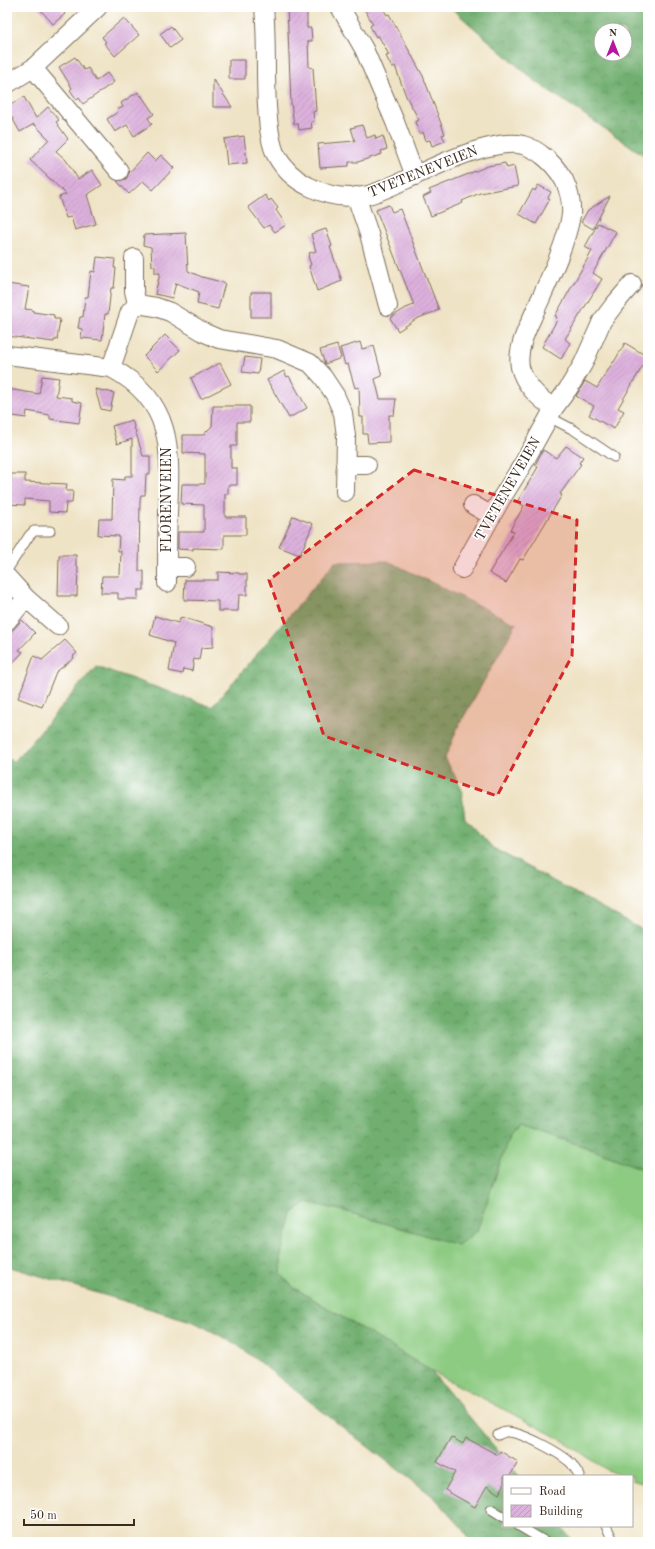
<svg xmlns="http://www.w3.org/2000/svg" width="655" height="1549" viewBox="0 0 655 1549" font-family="'Old Standard TT',serif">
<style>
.grass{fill:#8ccb81;stroke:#647a50}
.forest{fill:url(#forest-crowns);stroke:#566c46;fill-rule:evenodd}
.building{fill:url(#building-hatch)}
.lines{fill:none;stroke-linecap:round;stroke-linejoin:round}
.lane-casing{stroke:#7a6b58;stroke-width:11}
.street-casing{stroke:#7a6b58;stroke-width:20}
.lane{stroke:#fff;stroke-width:9}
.street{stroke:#fff;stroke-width:18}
.marked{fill:#d62828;fill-opacity:0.2;stroke:#d62828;stroke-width:3;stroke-dasharray:8 5;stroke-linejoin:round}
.labels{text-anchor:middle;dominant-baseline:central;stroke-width:3.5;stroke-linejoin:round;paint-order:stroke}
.street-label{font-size:14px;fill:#3b2a1e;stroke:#fff}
</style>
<defs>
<pattern id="forest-crowns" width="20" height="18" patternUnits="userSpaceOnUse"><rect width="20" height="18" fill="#71af6f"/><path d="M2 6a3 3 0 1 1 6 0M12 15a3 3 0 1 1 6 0" fill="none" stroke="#5e8f5b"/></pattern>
<pattern id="building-hatch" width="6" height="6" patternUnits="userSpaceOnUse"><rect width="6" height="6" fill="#dcb1dd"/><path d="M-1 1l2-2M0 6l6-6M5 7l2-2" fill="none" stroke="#be98bd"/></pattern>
</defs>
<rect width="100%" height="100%" fill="#fff"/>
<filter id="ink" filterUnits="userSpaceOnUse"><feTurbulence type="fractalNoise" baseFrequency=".025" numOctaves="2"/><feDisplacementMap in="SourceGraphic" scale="8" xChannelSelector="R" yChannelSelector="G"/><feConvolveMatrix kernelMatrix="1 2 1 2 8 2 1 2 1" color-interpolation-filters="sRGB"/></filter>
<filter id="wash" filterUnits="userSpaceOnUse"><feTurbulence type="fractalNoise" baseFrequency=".012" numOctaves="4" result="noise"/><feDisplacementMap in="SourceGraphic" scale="16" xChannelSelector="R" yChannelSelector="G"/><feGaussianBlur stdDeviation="0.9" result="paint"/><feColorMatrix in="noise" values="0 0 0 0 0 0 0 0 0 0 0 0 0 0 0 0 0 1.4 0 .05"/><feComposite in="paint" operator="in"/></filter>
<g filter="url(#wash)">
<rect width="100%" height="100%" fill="#efe3c5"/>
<path class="grass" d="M 518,1125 L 583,1146 L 648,1171 L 648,1485 L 632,1480 L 632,1476 L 621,1476 L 607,1470 L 562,1440 L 431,1371 L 293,1287 L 281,1275 L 281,1254 L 292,1213 L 307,1202 L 340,1210 L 510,1134 Z"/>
<path class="forest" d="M 450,7 L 648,7 L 648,158 L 535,81 ZM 601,30 L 625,30 L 625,54 L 601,54 Z
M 388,561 L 516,624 L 458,727 L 445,758 L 461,787 L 465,818 L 493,848 L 648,933 L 648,1171 L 583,1146 L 518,1125 L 510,1134 L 477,1231 L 458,1245 L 340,1210 L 307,1202 L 292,1213 L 281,1254 L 281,1274 L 293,1287 L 431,1371 L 519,1476 L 504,1476 L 504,1526 L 560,1526 L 574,1542 L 471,1542 L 464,1530 L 434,1497 L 363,1443 L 236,1344 L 194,1322 L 7,1266 L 7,758 L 14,762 L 96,666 L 212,707 L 335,562 Z"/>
<g id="blocks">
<path class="building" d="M 38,7 L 59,7 L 65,14 L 53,24 Z
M 287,7 L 307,7 L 307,28 L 311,28 L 312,41 L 308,41 L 309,67 L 313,68 L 316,111 L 313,112 L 314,121 L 311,122 L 312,128 L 299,130 L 298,124 L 294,124 L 291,103 Z
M 363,7 L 382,7 L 387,15 L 389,14 L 423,76 L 445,134 L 442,135 L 445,141 L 432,146 L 430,140 L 426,141 L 423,132 L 420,134 L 415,122 L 419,120 L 406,96 L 395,66 L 392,68 L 386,56 L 389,55 L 378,35 L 376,37 L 370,26 L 373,24 Z
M 124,18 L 139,35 L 115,56 L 104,43 L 106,42 L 102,37 Z
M 171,26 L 181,40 L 170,48 L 160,34 Z
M 75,57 L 84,70 L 88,68 L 96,81 L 107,73 L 114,82 L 83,104 L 79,98 L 77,100 L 70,90 L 72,88 L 59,67 Z
M 229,60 L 245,60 L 245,79 L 229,79 Z
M 213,79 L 232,107 L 213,107 Z
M 138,92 L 140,96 L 141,95 L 154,114 L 148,118 L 152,124 L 134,136 L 127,125 L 115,132 L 107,119 L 118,112 L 117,110 L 123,107 L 121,103 Z
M 24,97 L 36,118 L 48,107 L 59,120 L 56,122 L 68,139 L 56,151 L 66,160 L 78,179 L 92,170 L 102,185 L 87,195 L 96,224 L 75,230 L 71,217 L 66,218 L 59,197 L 66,194 L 30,160 L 49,139 L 34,124 L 20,132 L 7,109 L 7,107 Z
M 362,125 L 367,138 L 375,135 L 376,139 L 383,136 L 387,149 L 381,151 L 382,154 L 358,162 L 349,162 L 349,166 L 320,168 L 318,144 L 355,141 L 351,128 Z
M 244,136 L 247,163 L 227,165 L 224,139 Z
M 147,153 L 155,161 L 161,155 L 174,168 L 153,190 L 143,181 L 129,194 L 117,181 L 126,179 L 129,173 Z
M 505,163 L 507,168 L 514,166 L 518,186 L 480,193 L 462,201 L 463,203 L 431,216 L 423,197 L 431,193 L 429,190 L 488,166 Z
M 538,185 L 551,192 L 548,198 L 550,199 L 536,224 L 519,214 L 533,189 L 535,191 Z
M 265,195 L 269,201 L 271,199 L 278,208 L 276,210 L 286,225 L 275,232 L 269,225 L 264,228 L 248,207 Z
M 610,196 L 593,229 L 581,222 L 588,210 Z
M 389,205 L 392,212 L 400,209 L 439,310 L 416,319 L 398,331 L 390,318 L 406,308 L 414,305 L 376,210 Z
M 598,223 L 616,232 L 593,273 L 602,279 L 565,339 L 570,343 L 561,359 L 542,347 L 557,320 L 556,319 L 557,317 L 555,316 L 592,251 L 585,247 Z
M 326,229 L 332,246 L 330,247 L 342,281 L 317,291 L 309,266 L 311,265 L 308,256 L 310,255 L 309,253 L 316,251 L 311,234 Z
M 186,233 L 188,271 L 202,277 L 225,283 L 218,309 L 197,304 L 199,292 L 176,283 L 172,298 L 155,294 L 160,273 L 155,273 L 155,266 L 152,266 L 151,247 L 143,245 L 144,235 Z
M 97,257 L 115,259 L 114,268 L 116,268 L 114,288 L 111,288 L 108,314 L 105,314 L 102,340 L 81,338 L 82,329 L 78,328 L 80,317 L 83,317 L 85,297 L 88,297 L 91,271 L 95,272 Z
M 7,284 L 29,287 L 25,309 L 33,310 L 33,312 L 54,315 L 54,319 L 60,319 L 57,340 L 54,340 L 54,342 L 7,336 Z
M 251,292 L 271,292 L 271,317 L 251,317 Z
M 165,335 L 180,350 L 158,371 L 144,356 Z
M 360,342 L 362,349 L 374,346 L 382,376 L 375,379 L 380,399 L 396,399 L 394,415 L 389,415 L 389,442 L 368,443 L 367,434 L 363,434 L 363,417 L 360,417 L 359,387 L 355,388 L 348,364 L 345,365 L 340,348 Z
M 625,343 L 648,357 L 618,408 L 624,411 L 614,429 L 589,415 L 594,406 L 576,396 L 585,381 L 597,388 L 613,362 L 614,362 Z
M 337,345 L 341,358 L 325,364 L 320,350 Z
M 245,357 L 260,359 L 258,374 L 242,372 Z
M 220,363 L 231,384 L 201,399 L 191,378 Z
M 284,371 L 287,377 L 289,376 L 307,408 L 289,418 L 267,380 Z
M 42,376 L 59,378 L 56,396 L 72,398 L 72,401 L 82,403 L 79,423 L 50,419 L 50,415 L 27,411 L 26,418 L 7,415 L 7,389 L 39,394 Z
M 95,389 L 114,393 L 110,411 L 101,409 Z
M 213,406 L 250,406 L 250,422 L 237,422 L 237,446 L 231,446 L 231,468 L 237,468 L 237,485 L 228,485 L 228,494 L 225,494 L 225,517 L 246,517 L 246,535 L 224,535 L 224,549 L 193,548 L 193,550 L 178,549 L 178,532 L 204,532 L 204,505 L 181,504 L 182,484 L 205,484 L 205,454 L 183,453 L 183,435 L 203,435 L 212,426 Z
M 132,420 L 143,456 L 150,456 L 150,474 L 146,474 L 145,495 L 141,495 L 140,501 L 139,571 L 144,571 L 144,590 L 138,590 L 138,599 L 118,599 L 118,593 L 101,593 L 102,576 L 118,576 L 120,575 L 121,551 L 118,551 L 119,536 L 98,535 L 99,519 L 112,519 L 113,479 L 125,480 L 125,476 L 132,476 L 132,439 L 117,444 L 112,426 Z
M 566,446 L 583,457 L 579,463 L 581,464 L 560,494 L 562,495 L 523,560 L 520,559 L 506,583 L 489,573 L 514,532 L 510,530 L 524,506 L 517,502 L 538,467 L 535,465 L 543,450 L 556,458 Z
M 11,474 L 25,474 L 25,482 L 67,484 L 66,491 L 73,491 L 72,503 L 66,503 L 65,513 L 49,512 L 49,501 L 25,499 L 25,505 L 7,504 L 7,483 L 11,483 Z
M 293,516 L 313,524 L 300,555 L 279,547 Z
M 59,555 L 76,555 L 76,566 L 78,566 L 77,596 L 58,596 Z
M 218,572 L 239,573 L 239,574 L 247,574 L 247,595 L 239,595 L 238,611 L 218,611 L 218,601 L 184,600 L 185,580 L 218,580 Z
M 155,616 L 178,623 L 181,617 L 213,627 L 213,647 L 201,648 L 199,660 L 194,659 L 192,671 L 183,669 L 182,674 L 169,671 L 174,643 L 150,635 Z
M 22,620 L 35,633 L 19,650 L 23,652 L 7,669 L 7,636 Z
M 65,640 L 77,653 L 73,656 L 74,658 L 56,672 L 42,707 L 18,698 L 34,656 L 42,660 Z
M 451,1437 L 463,1444 L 466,1438 L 498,1455 L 500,1451 L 518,1462 L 510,1476 L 504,1476 L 504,1485 L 499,1494 L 487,1486 L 475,1507 L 445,1490 L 455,1472 L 437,1462 Z"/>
</g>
</g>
<g filter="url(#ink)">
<use href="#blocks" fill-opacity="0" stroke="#7a6b58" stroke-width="1"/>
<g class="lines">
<g class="lane-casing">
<path id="lane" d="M 549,417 L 574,430 L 614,457
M 7,570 L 29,536 L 34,531 L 50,531
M 498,1435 C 500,1434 504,1432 506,1432 C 521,1431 560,1453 571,1463 C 574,1467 577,1472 580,1476
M 491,1509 L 504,1517
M 519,1526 L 546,1542
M 606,1526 L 614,1542"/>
</g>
<g class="street-casing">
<path id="street" d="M 264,7 C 267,40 265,73 267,106 C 268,121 269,138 275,153 C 282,167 294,179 308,186 C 325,195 345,199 364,196 C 379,193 392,186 405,180 C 434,167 463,152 494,146 C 503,144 514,143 523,145 C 530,147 537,151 542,155 C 552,162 558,170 564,180 C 569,190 572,204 571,215 C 566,246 545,288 532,318 C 525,333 517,350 520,367 C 524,384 539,399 554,408
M 340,7 L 364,49 L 395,122 L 415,176
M 33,68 L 119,171
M 7,84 L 33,68 L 98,7
M 356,196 L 369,234 L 388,306
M 134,258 L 134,291 L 137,304
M 137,304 L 156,307 L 170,312 L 205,333 L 219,339 L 277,349 L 310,363 L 323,377 L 335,395 L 343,413 L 346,436 L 345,492
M 7,355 L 111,368 C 174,401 171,451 168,513 C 167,536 167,560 167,583
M 111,368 L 130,312 L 137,304
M 345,465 L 367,465
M 473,505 L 492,516
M 167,567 L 186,567
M 462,569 L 501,499 L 523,464 L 554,408 L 568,389 L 583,364 L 602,321 L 614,305 L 632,284
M 7,577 L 26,598 L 58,626
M 7,621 L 26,598"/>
</g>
<use href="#lane" class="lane"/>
<use href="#street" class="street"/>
</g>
</g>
<path class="marked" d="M 414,470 L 577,520 L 572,656 L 497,796 L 324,736 L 269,580 Z"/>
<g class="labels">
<g class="street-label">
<text transform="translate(423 172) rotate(-22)">TVETENEVEIEN</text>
<text transform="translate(508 489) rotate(-60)">TVETENEVEIEN</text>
<text transform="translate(167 500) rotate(-90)">FLORENVEIEN</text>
</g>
</g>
<rect width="655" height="1549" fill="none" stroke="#fff" stroke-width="24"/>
<rect x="503" y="1475" width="130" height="52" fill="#ffffff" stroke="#b1aaa5"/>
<rect x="511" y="1488" width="20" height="6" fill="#ffffff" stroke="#b1aaa5"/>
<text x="539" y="1495" font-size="12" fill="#3b2a1e">Road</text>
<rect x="511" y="1505" width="20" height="12" fill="url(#building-hatch)" stroke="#b1aaa5"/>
<text x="539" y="1515" font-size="12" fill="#3b2a1e">Building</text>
<g transform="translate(613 42)"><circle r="19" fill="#ffffff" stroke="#b1aaa5"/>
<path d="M0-3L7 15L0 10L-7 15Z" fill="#b5179e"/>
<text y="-6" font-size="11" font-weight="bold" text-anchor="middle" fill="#3b2a1e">N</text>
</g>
<path d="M24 1519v6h110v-6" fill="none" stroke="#3b2a1e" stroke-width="2"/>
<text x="30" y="1519" font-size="12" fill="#3b2a1e" stroke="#ffffff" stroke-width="3" paint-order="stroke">50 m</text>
</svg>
